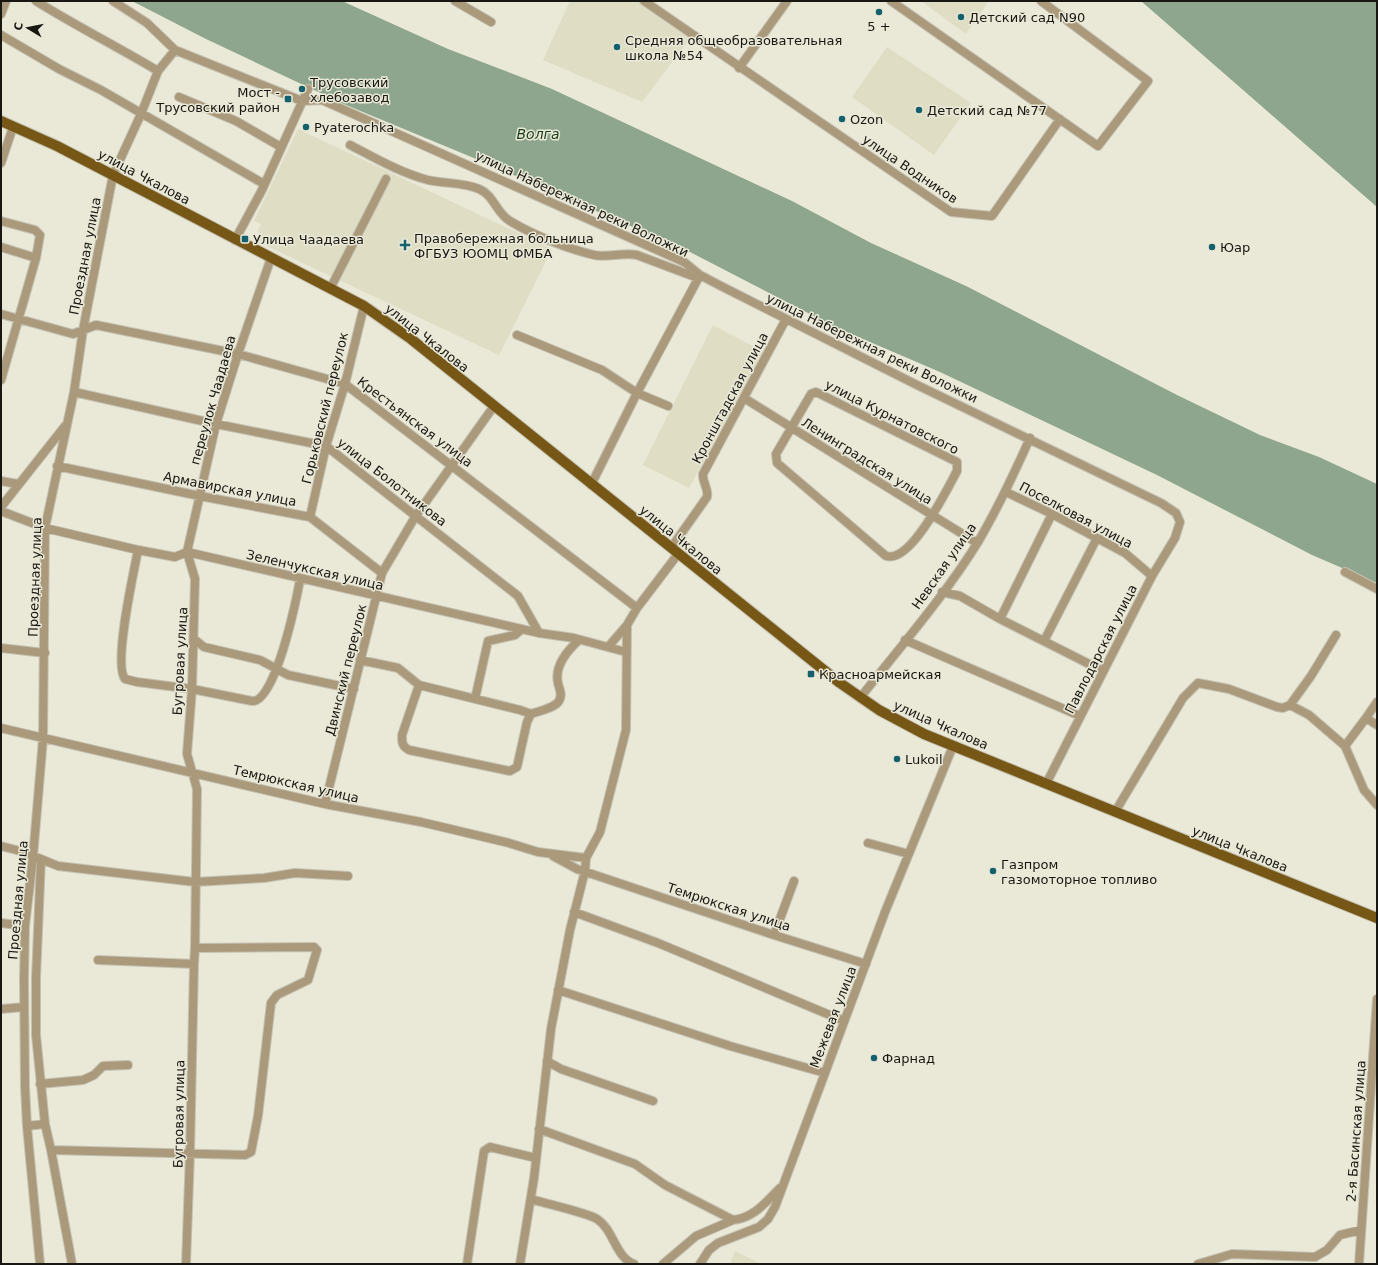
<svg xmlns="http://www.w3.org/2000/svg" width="1378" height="1265" viewBox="0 0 1378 1265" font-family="'DejaVu Sans',sans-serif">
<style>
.built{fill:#dfddc4}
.water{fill:#8da68d}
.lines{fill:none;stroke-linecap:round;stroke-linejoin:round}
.minor-casing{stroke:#c4c2b3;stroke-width:10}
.major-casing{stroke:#c4c2b3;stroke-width:12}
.minor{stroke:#ab997b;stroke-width:8}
.major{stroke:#775716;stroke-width:10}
.poi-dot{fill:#14606c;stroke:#eae8d7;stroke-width:1.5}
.labels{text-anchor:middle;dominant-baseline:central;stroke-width:3;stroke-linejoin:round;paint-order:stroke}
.poi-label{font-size:13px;fill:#181711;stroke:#eae8d7;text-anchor:start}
.street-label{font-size:13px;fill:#181711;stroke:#eae8d7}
.water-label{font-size:14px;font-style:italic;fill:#163e1a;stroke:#eae8d7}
</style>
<rect width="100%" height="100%" fill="#eae8d7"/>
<path class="built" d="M 570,1 L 647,1 L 694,33 L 642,102 L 543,60 Z
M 921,1 L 989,1 L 966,34 Z
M 887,47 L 971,103 L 934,155 L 852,97 Z
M 298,129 L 552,249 L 499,355 L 258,242 L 260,238 L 258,230 L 261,224 L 254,221 Z
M 713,325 L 764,352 L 689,488 L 643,465 Z
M 735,1251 L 761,1264 L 730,1264 Z"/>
<path class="water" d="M 132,1 L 342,1 L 448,49 L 552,89 L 792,201 L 871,243 L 966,286 L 1177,395 L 1260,435 L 1319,457 L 1377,484 L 1377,583 L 1312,555 L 1157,475 L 940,372 L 835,327 L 690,252 L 493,166 L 346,105 L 206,39 Z
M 1141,1 L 1377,1 L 1377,207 Z"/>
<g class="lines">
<g class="minor-casing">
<path id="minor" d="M 36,1 C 76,26 118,47 158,71
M 113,1 L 147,23 L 175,50 L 302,101 L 322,100 L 684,262 L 700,275 L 719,285 L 915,384 L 1161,503 L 1176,513 L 1180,522 L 1175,538 L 1152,576 L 1046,784
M 455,1 L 491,22
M 644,1 L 951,212 L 992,216 L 1060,119
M 891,1 L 1098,146 L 1148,81 L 1041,1
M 1,14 L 6,1
M 1,35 L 59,69 L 101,90 L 264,184
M 739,68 L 787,1
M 179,97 L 236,121 L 281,147
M 350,145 C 375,158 401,173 428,180 C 445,184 463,182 479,189 C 494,195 496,213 510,221 C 533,235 568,249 594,255 C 608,258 623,252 637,255 L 698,278
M 1,163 L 13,127
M 1,221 L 35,230 L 40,235 L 36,258 L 1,380
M 235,240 L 262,190 L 308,89
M 1,247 L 36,258
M 330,289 L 386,179
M 1,314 L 73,334 L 96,325 L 238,354 L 345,384 L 637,608
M 517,335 L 602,370 L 637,393 L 668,406
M 74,392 L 216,424 L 326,446 L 518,596 L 539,633
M 816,392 L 957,462 L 957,471 C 947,489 911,564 886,556 L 777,463 L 776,454 L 811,394 Z
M 744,398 L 977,543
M 57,466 L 200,496 L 310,517 L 382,573
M 1,481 L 18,484
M 591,485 L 637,393 L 700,275
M 1006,492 L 1052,514 L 1125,553 L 1152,576
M 1,507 L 65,426
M 1,511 L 45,528 L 138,550 L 175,557 L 187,552 L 539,633 L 574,638 L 626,652
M 310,517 L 326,446 L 345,384 L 364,306
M 671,548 L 707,497 C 709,488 702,483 703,474 L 786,319
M 138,550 C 134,571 113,664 125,679 L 137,682 L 192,689 L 252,701 C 275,704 297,598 300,579
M 1345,572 L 1377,589
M 942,592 L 960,596 L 1000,619 L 1103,671
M 1000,619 L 1052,514
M 194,639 L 204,647 L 260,660 L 288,675 L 354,689
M 905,640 L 1080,716
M 1044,641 L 1097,538
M 608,647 L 627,625
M 1,648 L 45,653
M 360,660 L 398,668 L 419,685 L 520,710 L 531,714
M 419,685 L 402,735 C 402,743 402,746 409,750 L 510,771 L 517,767 L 527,722 L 531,714 C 539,711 555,708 559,701 C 563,694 559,689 558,683 C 554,666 568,650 579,640
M 860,698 C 900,647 944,597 978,542 C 998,508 1014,474 1030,438
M 475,699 L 488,641 L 515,635 L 522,629
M 1377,702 L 1366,718 L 1377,725
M 1290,705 L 1309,715 L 1345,746 L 1364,790 L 1377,805
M 1,728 L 325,804 L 421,822 L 509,843 L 538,852 L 586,858
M 1345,746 L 1366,718
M 325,804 L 382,573 L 415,517 L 494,406
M 1115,812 L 1183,698 L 1198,683 L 1229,689 L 1277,707 L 1283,708 L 1290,705 L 1311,676 L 1336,635
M 868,843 L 909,854
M 1,846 L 24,852 L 58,866 L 195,882 L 264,878 L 295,873 L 348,876
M 553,856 L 577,869 L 774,935 L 866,964
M 41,859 L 36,978 L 36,1035 L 45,1124 L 51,1150 L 72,1264
M 574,912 L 658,943 L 844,1021
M 1,923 L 25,926
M 774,935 L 794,881
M 195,948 L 197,789 L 187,754 L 192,689 L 195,579 L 187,552 L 216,424 L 238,354 L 271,258
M 558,990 L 730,1046 L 825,1073
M 1,1009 L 24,1007
M 547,1061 L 561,1069 L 653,1101
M 40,1084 L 83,1080 L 94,1075 L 103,1066 L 128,1065
M 27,1126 L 45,1124
M 539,1129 L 635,1164 L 665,1185 L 733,1220 C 754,1218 766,1202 780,1188
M 51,1150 L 245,1155 L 251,1152 L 258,1116 L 271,1003 L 277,995 L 308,980 L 317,950 L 314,947 L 195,948 L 194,964 L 98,960
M 531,1199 C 546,1204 585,1212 597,1219 C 614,1230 615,1257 634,1264
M 40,1264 L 27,1126 L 25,1087 L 24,979 L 25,926 L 33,857 L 43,739 L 45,528 L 74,392 L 83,330 L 113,175 L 141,114 L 158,71 L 175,50
M 186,1264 L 190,1153 L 194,964
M 467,1264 L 484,1151 L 490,1147 L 536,1158
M 520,1264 L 534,1178 L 551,1029 L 570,930 L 585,871 L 586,858 L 600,832 L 626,730 L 627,625 L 637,608 L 678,554
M 663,1264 L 696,1236 L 733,1220
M 700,1264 L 709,1250 L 718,1243 L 759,1227 L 768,1219 L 775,1207 L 885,912 L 953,746
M 1198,1264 L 1232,1254 L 1315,1257 L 1327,1250 L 1340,1235 L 1361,1230
M 1359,1264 L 1377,999"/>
</g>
<g class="major-casing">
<path id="major" d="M 1,121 L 57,146 L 364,306 L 411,339 L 840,683 L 879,710 L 924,734 L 1377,918"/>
</g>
<use href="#minor" class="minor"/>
<use href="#major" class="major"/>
</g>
<g class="poi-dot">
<circle cx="879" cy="12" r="4"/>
<circle cx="961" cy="17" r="4"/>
<circle cx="617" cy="47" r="4"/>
<circle cx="302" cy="89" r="4"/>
<rect x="284" y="95" width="8" height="8" rx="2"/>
<circle cx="919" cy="110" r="4"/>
<circle cx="842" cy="119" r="4"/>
<circle cx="306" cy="127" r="4"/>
<rect x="241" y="235" width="8" height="8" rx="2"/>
<path d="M403 239h4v4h4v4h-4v4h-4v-4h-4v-4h4z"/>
<circle cx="1212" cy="247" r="4"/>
<rect x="807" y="670" width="8" height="8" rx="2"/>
<circle cx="897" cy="759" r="4"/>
<circle cx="993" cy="871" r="4"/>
<circle cx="874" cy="1058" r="4"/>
</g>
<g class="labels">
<g class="poi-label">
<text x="969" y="17">Детский сад N90</text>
<text x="879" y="26" text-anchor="middle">5 +</text>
<text x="625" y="40">Средняя общеобразовательная<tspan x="625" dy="15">школа №54</tspan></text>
<text x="310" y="82">Трусовский<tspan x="310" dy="15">хлебозавод</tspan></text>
<text x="280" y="92" text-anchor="end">Мост -<tspan x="280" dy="15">Трусовский район</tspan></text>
<text x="927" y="110">Детский сад №77</text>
<text x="850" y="119">Ozon</text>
<text x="314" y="127">Pyaterochka</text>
<text x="414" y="238">Правобережная больница<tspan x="414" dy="15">ФГБУЗ ЮОМЦ ФМБА</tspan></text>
<text x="253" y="239">Улица Чаадаева</text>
<text x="1220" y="247">Юар</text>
<text x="819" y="674">Красноармейская</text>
<text x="905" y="759">Lukoil</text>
<text x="1001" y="864">Газпром<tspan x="1001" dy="15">газомоторное топливо</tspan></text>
<text x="882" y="1058">Фарнад</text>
</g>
<g class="street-label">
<text transform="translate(910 169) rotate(34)">улица Водников</text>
<text transform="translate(144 177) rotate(28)">улица Чкалова</text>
<text transform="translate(582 204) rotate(25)">улица Набережная реки Воложки</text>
<text transform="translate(85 256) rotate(-79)">Проездная улица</text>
<text transform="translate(427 338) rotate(38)">улица Чкалова</text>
<text transform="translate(872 348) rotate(26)">улица Набережная реки Воложки</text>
<text transform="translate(730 398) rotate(-62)">Кронштадская улица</text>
<text transform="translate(213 400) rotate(-74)">переулок Чаадаева</text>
<text transform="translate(325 408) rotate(-76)">Горьковский переулок</text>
<text transform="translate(892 417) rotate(27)">улица Курнатовского</text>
<text transform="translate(415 422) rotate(37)">Крестьянская улица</text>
<text transform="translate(867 461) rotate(32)">Ленинградская улица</text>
<text transform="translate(392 482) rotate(38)">улица Болотникова</text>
<text transform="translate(230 489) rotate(11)">Армавирская улица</text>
<text transform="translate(1076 515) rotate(28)">Поселковая улица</text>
<text transform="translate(681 540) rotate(39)">улица Чкалова</text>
<text transform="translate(944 566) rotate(-55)">Невская улица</text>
<text transform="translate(315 570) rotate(13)">Зеленчукская улица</text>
<text transform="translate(35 577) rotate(-88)">Проездная улица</text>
<text transform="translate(1101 649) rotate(-63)">Павлодарская улица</text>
<text transform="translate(180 661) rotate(-87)">Бугровая улица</text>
<text transform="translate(346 670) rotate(-76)">Двинский переулок</text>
<text transform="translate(941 725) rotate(24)">улица Чкалова</text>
<text transform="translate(296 784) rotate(13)">Темрюкская улица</text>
<text transform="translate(1240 849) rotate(22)">улица Чкалова</text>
<text transform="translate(18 900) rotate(-85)">Проездная улица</text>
<text transform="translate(729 907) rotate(18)">Темрюкская улица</text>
<text transform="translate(833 1017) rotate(-69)">Межевая улица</text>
<text transform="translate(179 1114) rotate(-89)">Бугровая улица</text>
<text transform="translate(1356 1131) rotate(-86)">2-я Басинская улица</text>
</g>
<g class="water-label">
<text x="538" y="134">Волга</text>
</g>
</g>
<rect width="1378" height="1265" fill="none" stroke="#181711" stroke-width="4"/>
<g transform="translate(28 28) rotate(280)" stroke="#eae8d7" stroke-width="3" paint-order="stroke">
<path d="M0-3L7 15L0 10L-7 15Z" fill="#181711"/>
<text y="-6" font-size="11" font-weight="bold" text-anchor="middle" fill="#181711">С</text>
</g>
</svg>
